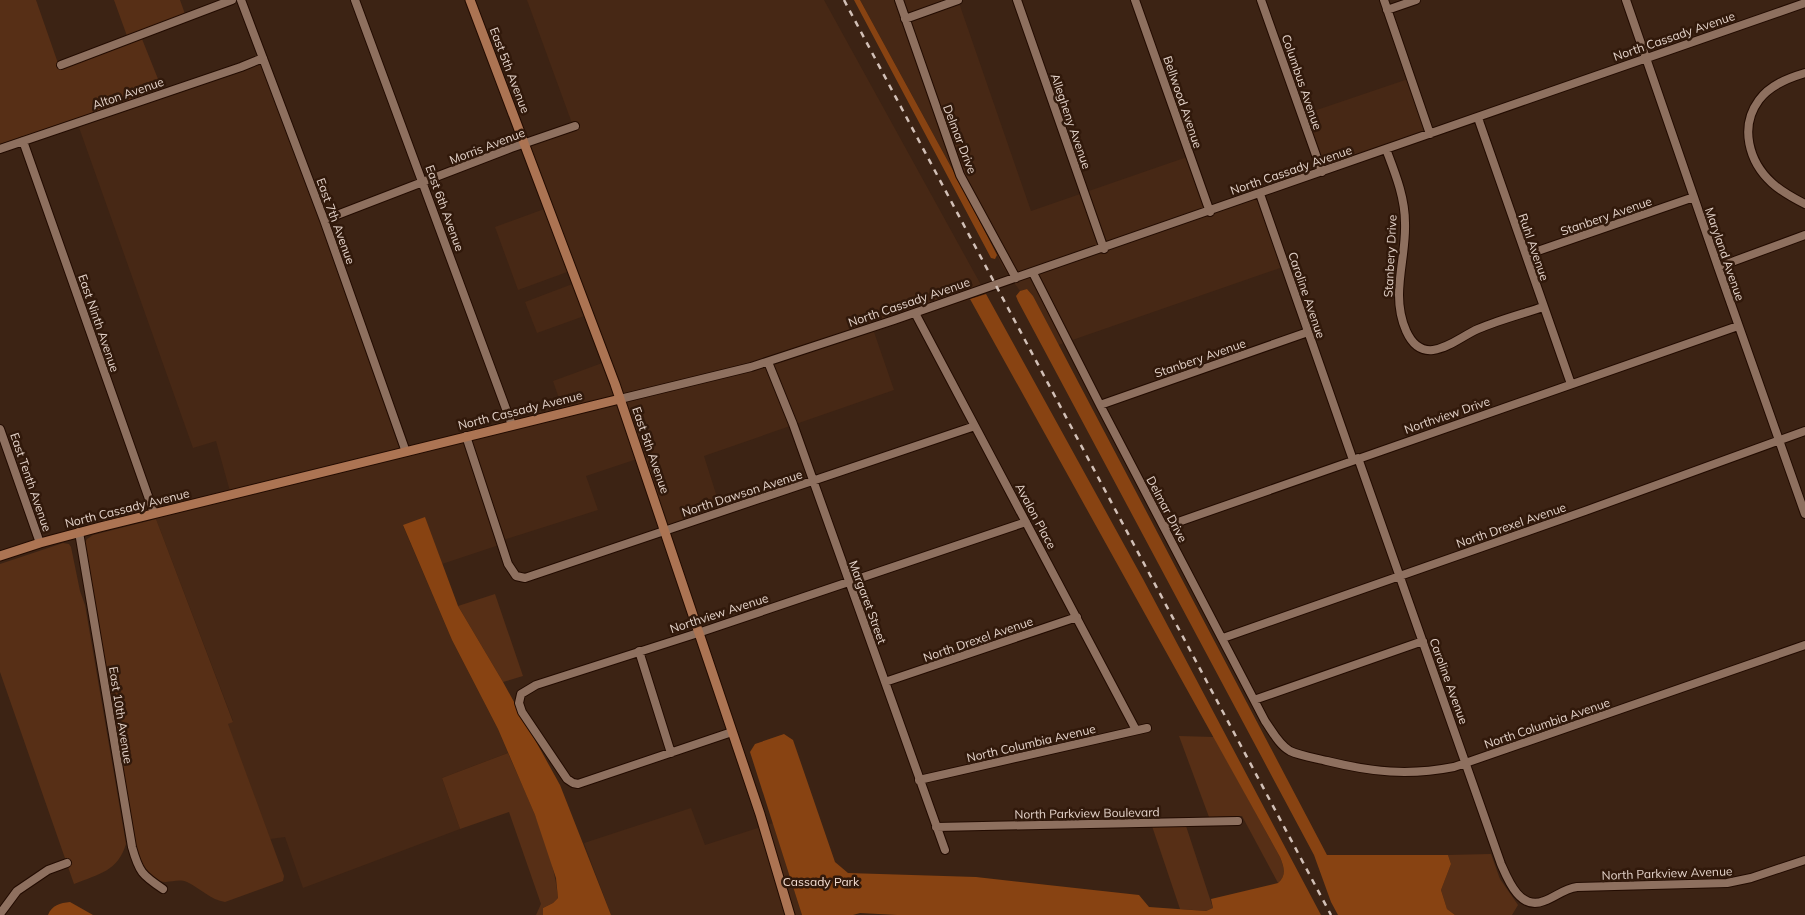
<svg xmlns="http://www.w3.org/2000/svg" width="1805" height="915" viewBox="0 0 1805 915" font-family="Mulish,sans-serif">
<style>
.built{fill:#472815}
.green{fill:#572f16}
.forest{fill:#884312}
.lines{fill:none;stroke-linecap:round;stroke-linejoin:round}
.minor-casing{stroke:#220b01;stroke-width:10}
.major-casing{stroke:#220b01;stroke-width:11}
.minor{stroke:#8e705f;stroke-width:8}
.major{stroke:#ac7453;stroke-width:9}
.rail{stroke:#d2c0b7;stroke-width:2.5;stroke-dasharray:6 6;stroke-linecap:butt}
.labels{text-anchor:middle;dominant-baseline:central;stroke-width:5;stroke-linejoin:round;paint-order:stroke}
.street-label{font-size:12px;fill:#e4d3ca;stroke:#31190b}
.park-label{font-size:12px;fill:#f4dfd3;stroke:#31190b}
</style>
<rect width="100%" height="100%" fill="#3c2314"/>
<path class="built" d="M 527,0 L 824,0 L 986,294 L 874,332 L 894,390 L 704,456 L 722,513 L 664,532 L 640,458 L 586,476 L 598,510 L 500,541 L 496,546 L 442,564 L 425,518 L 403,526 L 452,640 L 498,729 L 508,753 L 442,778 L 460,829 L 303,888 L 285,837 L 270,839 L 227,724 L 233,721 L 154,514 L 231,495 L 216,441 L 193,448 L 76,119 L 162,89 L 164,92 L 262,57 L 405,451 L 564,413 L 553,381 L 605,362 L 587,315 L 537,333 L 525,302 L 575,283 L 570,271 L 518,290 L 495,227 L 547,208 L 524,145 L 573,126 Z
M 860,0 L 958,0 L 1031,211 L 1190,156 L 1209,211 L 1259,195 L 1283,267 L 1058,345 L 1033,296 L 1027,289 L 1020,291 L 1003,267 L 962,187 Z
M 1411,78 L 1431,135 L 1322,173 L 1302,115 Z
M 691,808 L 705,845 L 773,823 L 802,915 L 611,915 L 584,843 Z"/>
<path class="green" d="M 0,0 L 36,0 L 60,69 L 142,39 L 162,89 L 0,144 Z
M 114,0 L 180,0 L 185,14 L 127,36 Z
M 156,519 L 233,722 L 228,724 L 284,876 L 283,881 L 225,902 C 211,900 200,888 187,882 C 177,878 169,884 160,881 C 147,879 140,862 135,852 L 84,544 L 87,539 L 93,535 Z
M 63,543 L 69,544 L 71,547 L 80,591 L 85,605 L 126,844 C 118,871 99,874 74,884 L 0,672 L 0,564 Z
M 495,594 L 523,676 L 503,682 L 458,606 Z
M 1179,736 L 1214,737 L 1280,857 C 1284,867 1287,875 1278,883 L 1242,816 L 1209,817 Z
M 508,753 C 527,797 554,850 558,898 L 553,903 L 543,908 L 543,915 L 536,915 L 541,904 L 509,812 L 460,829 L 442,778 Z
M 1152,826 L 1186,826 L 1213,908 L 1206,911 L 1180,909 Z
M 1491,854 L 1500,879 L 1518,905 L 1512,915 L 1455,915 L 1447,909 L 1441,890 L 1451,864 L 1448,855 Z"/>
<path class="forest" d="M 854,0 L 860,0 L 962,187 L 997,255 L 995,259 L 991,258 Z
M 1027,289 L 1033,296 L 1327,855 L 1448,855 L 1451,864 L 1441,890 L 1447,909 L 1455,915 L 1338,915 L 1331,902 L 1314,855 L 1018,301 L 1016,296 L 1020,291 Z
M 986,294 L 1143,579 L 1321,915 L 897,915 L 860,913 L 853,915 L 802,915 L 750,752 L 755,744 L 784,734 L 793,740 L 835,862 L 848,873 L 976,877 L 1139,895 L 1149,907 L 1206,911 L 1213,908 L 1211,899 L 1278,883 C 1287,875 1284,867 1280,857 L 970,299 Z
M 425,517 L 458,606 L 503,682 L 560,785 L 611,915 L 543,915 L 543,908 L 553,903 L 558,898 L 556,878 L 535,815 L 498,729 L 452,640 L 403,525 Z
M 70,902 L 93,915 L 48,915 C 52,905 60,903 70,902 Z"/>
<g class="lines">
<g class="minor-casing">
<path id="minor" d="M 241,0 L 324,220 L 406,452
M 355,0 L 512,425
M 899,0 L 960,175 L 1016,278
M 1017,0 L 1104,249
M 1135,0 L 1210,212
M 1261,0 L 1322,172
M 1384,0 L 1430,134
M 1626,0 L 1718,267 L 1805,514
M 1387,10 L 1416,0
M 905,19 L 958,0
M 61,65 L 232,0
M 1805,73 C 1788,78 1770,85 1759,100 C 1739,127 1749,162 1772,183 C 1782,192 1793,198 1805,204
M 1478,118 L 1571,384
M 23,141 L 154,513
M 0,149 L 241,67 L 263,58
M 1386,149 C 1395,173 1405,197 1405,223 C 1406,247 1399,271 1399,295 C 1399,315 1407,353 1433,350 C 1449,348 1464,335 1478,329 C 1499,320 1522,314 1543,307
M 1260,194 L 1353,460
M 324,220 L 511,148 L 575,126
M 1526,255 L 1694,197
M 1718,267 L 1805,235
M 1033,273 L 1100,405 L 1265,721 C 1272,731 1279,745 1290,751 C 1301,756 1315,758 1327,761 C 1372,772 1408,776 1454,767 L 1805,645
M 915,313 L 1136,730
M 768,362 L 793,424 L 945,850
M 620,399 L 751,367 L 894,320 L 1805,3
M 1100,405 L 1308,332
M 0,429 L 40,543
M 466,436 L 508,564 L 516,576 L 525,578 L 975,426
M 1358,458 L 1501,864 C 1508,880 1520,911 1544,901 C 1556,897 1563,889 1577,887 L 1727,883 L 1751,878 L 1805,860
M 1164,527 L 1738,326
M 79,532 L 132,847 C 139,872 142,875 163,889
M 1223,638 L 1585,511 L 1805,431
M 639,651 L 671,753
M 885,682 L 1077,617
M 1254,700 L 1423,641
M 732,732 L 578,784 L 573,783 L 567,779 L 522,712 L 519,703 L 521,694 L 536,685 L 698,633 L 1026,522
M 919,780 L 1147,728
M 936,827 L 1238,821
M 0,914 L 17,891 L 48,870 L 67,863"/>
</g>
<g class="major-casing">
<path id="major" d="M 470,0 L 615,384 L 760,814 L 790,915
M 0,556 L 40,543 L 100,527 L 620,399"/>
</g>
<use href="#minor" class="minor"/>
<use href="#major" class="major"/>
<path class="rail" d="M 844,0 L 1331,915"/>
</g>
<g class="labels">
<g class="street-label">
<text transform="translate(1674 36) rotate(-19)">North Cassady Avenue</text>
<text transform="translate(510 70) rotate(69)">East 5th Avenue</text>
<text transform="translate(1302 82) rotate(71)">Columbus Avenue</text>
<text transform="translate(128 93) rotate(-19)">Alton Avenue</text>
<text transform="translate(1183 102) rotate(71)">Bellwood Avenue</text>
<text transform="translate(1071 121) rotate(71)">Allegheny Avenue</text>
<text transform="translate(960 139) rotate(69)">Delmar Drive</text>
<text transform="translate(487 146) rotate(-21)">Morris Avenue</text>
<text transform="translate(1291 170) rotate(-19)">North Cassady Avenue</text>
<text transform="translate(445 208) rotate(70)">East 6th Avenue</text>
<text transform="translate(1606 216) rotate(-19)">Stanbery Avenue</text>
<text transform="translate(336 221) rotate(70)">East 7th Avenue</text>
<text transform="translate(1534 247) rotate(71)">Ruhl Avenue</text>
<text transform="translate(1725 254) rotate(71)">Maryland Avenue</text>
<text transform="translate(1390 256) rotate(-87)">Stanbery Drive</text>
<text transform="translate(1307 295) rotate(71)">Caroline Avenue</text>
<text transform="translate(909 302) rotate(-19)">North Cassady Avenue</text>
<text transform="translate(99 323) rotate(71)">East Ninth Avenue</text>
<text transform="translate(1200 358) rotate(-19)">Stanbery Avenue</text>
<text transform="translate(520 410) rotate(-14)">North Cassady Avenue</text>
<text transform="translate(1447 415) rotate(-19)">Northview Drive</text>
<text transform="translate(651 450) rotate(71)">East 5th Avenue</text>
<text transform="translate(31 482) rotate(71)">East Tenth Avenue</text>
<text transform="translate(742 493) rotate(-18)">North Dawson Avenue</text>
<text transform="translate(127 508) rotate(-14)">North Cassady Avenue</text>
<text transform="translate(1167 509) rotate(62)">Delmar Drive</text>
<text transform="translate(1036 516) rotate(62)">Avalon Place</text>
<text transform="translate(1511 525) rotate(-19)">North Drexel Avenue</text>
<text transform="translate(868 602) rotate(70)">Margaret Street</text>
<text transform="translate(719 613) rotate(-18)">Northview Avenue</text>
<text transform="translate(978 639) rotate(-19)">North Drexel Avenue</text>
<text transform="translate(1449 681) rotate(70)">Caroline Avenue</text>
<text transform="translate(121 715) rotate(81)">East 10th Avenue</text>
<text transform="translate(1547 723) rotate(-19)">North Columbia Avenue</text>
<text transform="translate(1031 743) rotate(-13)">North Columbia Avenue</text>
<text transform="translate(1087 813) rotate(-1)">North Parkview Boulevard</text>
<text transform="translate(1667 873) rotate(-2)">North Parkview Avenue</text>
</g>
<g class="park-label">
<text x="821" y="881">Cassady Park</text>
</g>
</g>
</svg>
